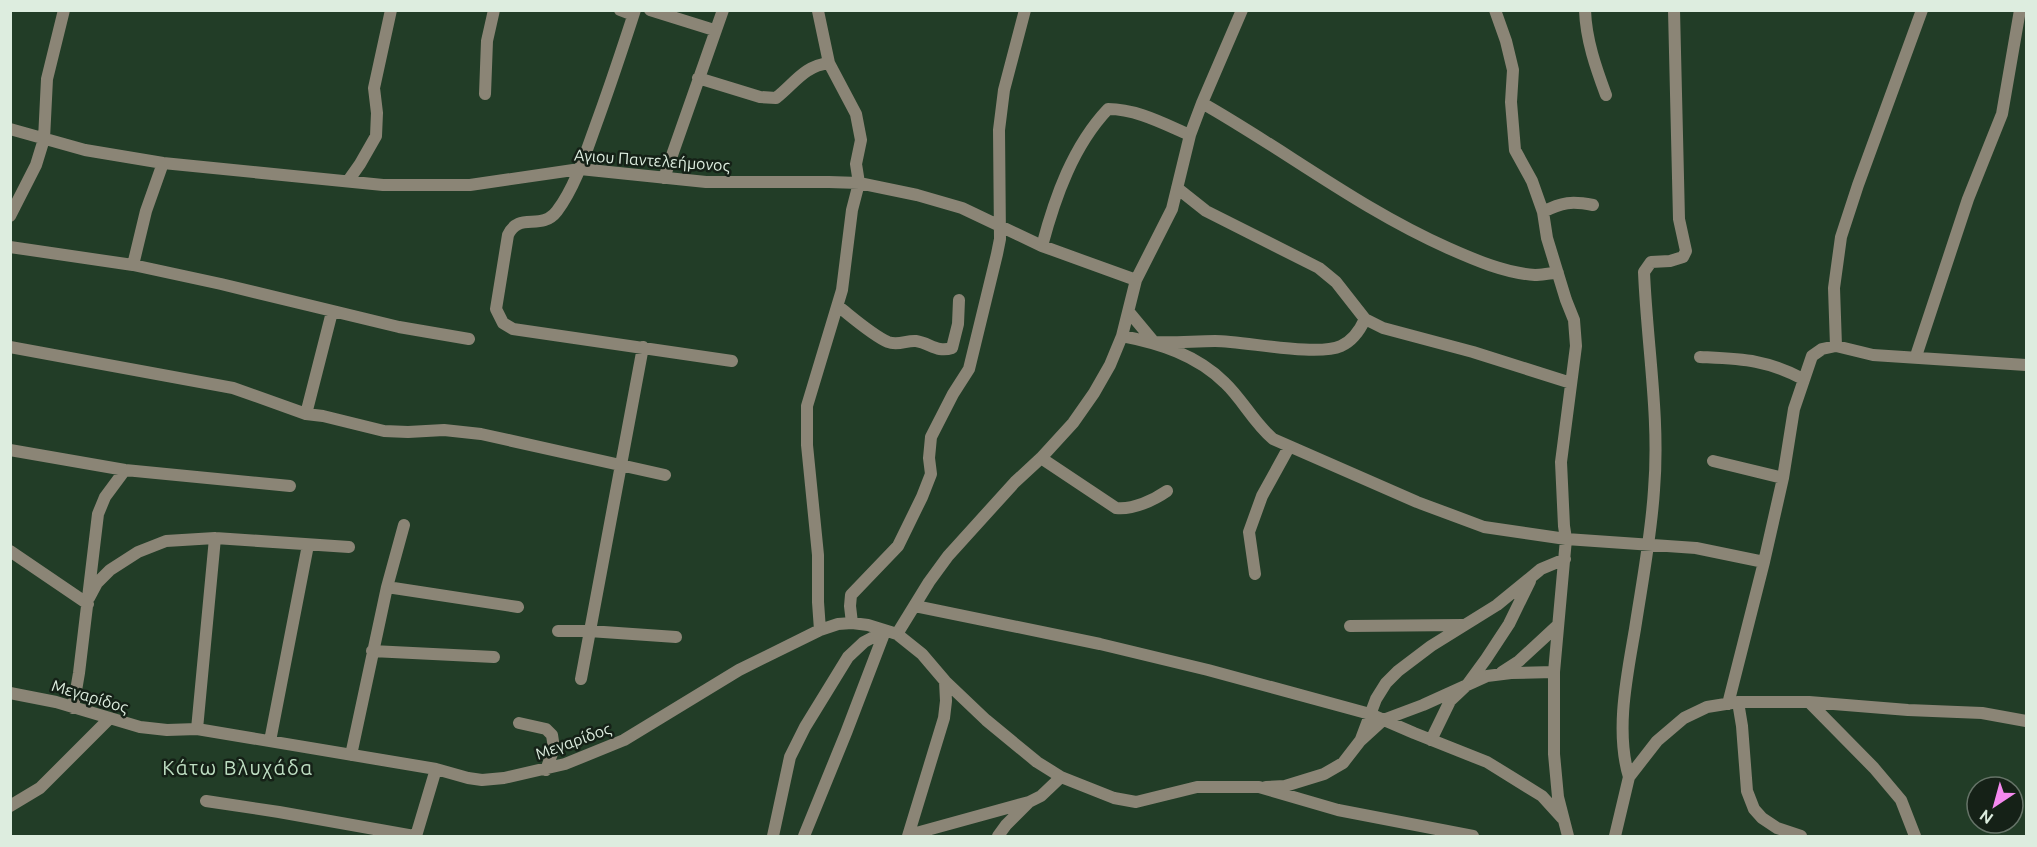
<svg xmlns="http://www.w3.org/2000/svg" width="2037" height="847" viewBox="0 0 2037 847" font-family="Ubuntu,sans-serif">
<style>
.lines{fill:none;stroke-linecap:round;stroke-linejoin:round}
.minor{stroke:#8b8576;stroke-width:12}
.labels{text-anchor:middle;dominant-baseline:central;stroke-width:5;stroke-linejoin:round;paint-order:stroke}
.street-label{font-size:16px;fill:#ddeddf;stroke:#152117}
.quarter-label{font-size:20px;letter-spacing:1.5px;fill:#bedec2;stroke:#152117}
</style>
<rect width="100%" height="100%" fill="#223d27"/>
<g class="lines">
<path class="minor" d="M 620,10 L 633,15
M 635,10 C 623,47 611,83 598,119 C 587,149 576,186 557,211 C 541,232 519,211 508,235 L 496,309 L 503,323 L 513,329 L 732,361
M 650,10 L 714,30
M 1495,10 L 1506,41 L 1513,70 L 1511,102 L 1515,150 L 1532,181 L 1543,212 L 1547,238 L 1566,300 L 1574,320 L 1576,346 L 1561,462 L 1564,526 L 1566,539 L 1554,672 L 1554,754 L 1558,797 L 1568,836
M 1585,10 C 1586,40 1596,68 1606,95
M 818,11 L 829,63 L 856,114 L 861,140 L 856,164 L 859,183 L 852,210 L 842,290 L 807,406 L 807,445 L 818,555 L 818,602 L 820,630
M 698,78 L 760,97 L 776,98 C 795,83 804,66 829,63
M 485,94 L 487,41 L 494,10
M 1202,103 C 1285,150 1360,209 1448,248 C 1475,260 1505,273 1535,275 C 1542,275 1550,273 1558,273
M 10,129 L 85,150 L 163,163 L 383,185 L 470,185 L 580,169 L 706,182 L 829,182 L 859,183 L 917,195 L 962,208 L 1042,246 L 1136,280
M 664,178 L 723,10
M 348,181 L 360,164 L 376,136 L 377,113 L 374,88 L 391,10
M 1177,188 L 1206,211 L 1319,268 L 1336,282 L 1365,319 L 1383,328 L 1473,352 L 1571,383
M 1543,212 C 1562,202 1572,201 1593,205
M 10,216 L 36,165 L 44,139 L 47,79 L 64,10
M 1042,246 C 1055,197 1073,146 1108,109 C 1137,109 1164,124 1190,135
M 10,247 L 133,265 L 221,284 L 399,327 L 469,339
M 133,265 L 146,211 L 163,163
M 838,306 C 852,317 872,335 888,342 C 898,346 907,340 916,341 C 930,343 937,353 952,348 L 958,324 L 959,300
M 1129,312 L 1154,342 C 1175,343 1195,341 1215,341 C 1245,341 1316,357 1341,346 C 1352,341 1360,330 1365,319
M 1122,336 C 1159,343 1197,355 1225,383 C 1243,400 1253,422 1273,439 L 1417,502 L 1484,527 L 1566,539 L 1696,548 L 1764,562
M 1836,346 L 1834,288 L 1841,237 L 1858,185 L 1922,10
M 10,347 L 233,388 L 306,414 L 323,416 L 384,431 L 408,432 L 444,430 L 481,434 L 665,475
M 1916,356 L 1968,199 L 2002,114 L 2020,10
M 1700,357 C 1741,359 1766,359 1803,379
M 306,414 L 332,312
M 10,450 L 125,470 L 290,486
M 1041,458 L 1116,508 C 1133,510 1154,500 1167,491
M 1713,461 L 1783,478
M 10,551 L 88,604
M 1255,574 L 1249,532 L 1262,496 L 1289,447
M 387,587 L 518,607
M 89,598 L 97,583 L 110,570 L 138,552 L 166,541 L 215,538 L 349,547
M 915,606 L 1100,644 L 1208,670 L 1370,714 L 1414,733 L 1487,762 L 1542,796 L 1562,818
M 852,623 L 850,606 L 851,595 L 898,546 L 922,497 L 931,474 L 929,458 L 931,437 L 953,394 L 969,369 L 997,254 L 1000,239 L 999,130 L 1004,90 L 1025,10
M 1350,626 L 1463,625
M 558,631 L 589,631 L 676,637
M 897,634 L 929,582 L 948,556 L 1015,482 L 1041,458 L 1073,423 L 1094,393 L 1110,365 L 1122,336 L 1136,280 L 1172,209 L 1190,135 L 1202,103 L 1242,10
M 372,651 L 494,657
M 1502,672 L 1519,661 L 1558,625
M 581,679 L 643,347
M 945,681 L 986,720 L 1037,762 L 1061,777 L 1114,798 L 1136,802 L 1197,787 L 1259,787 L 1338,810 L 1473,836
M 10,693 L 56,702 L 140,727 L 167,730 L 197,729 L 436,769 L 468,778 L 482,780 L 504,778 L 565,764 L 624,740 L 739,670 L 820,630 L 838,624 L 852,623 L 868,625 L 897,634 L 922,654 L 945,681 L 946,701 L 944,718 L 908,836
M 1738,702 L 1742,726 L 1747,791 L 1754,809 L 1762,818 L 1777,828 L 1801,836
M 1809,702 L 1874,768 L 1901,800 L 1915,836
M 1728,704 L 1764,562 L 1783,478 L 1794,409 L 1812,356 L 1822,349 L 1836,346 L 1873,355 L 2026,365
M 73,708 L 79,673 L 98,514 L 105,497 L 125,470
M 519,723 L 546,729 L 552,735 L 554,748 L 546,770
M 197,729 L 215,538
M 1361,739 L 1376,699 L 1386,683 L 1398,671 L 1431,646 L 1497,605 L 1541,569 L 1565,559
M 1431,740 L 1450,701 L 1467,685 L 1486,659 L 1509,624 L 1530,581
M 270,741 L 308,545
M 351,755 L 387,587 L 404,525
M 1629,777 C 1615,731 1627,676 1635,629 C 1642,583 1651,537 1654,490 C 1660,417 1647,345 1644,272 L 1651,262 L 1670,261 L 1683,257 L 1686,251 L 1679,219 L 1674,10
M 1266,787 L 1285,786 L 1324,774 L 1343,763 L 1360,741 L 1383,720 L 1423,705 L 1487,676 L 1511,673 L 1554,672
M 206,801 L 279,812 L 414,836
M 10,806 L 40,788 L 109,719
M 909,835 L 1029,802 L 1041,796 L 1061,777
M 416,836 L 436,769
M 773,836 L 790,757 L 805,727 L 848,657 L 864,642 L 885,631
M 804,836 L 846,733 L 885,631
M 998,836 L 1006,825 L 1028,803
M 1615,836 L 1629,777 L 1657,741 L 1684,718 L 1707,707 L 1738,702 L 1809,702 L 1908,710 L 1982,713 L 2026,721"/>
</g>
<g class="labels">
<g class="street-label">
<text transform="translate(652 160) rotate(4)">Αγιου Παντελεήμονος</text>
<text transform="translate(90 696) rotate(17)">Μεγαρίδος</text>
<text transform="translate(573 741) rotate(-20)">Μεγαρίδος</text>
</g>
<g class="quarter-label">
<text x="238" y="767">Κάτω Βλυχάδα</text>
</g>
</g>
<rect width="2037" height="847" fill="none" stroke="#ddeddf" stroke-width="24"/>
<g transform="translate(1995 805) rotate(216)"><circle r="28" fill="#152117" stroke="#657367" stroke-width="1.5"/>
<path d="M0-4.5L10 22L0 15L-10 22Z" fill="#f589ef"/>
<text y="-9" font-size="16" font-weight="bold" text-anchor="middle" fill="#ddeddf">N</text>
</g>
</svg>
